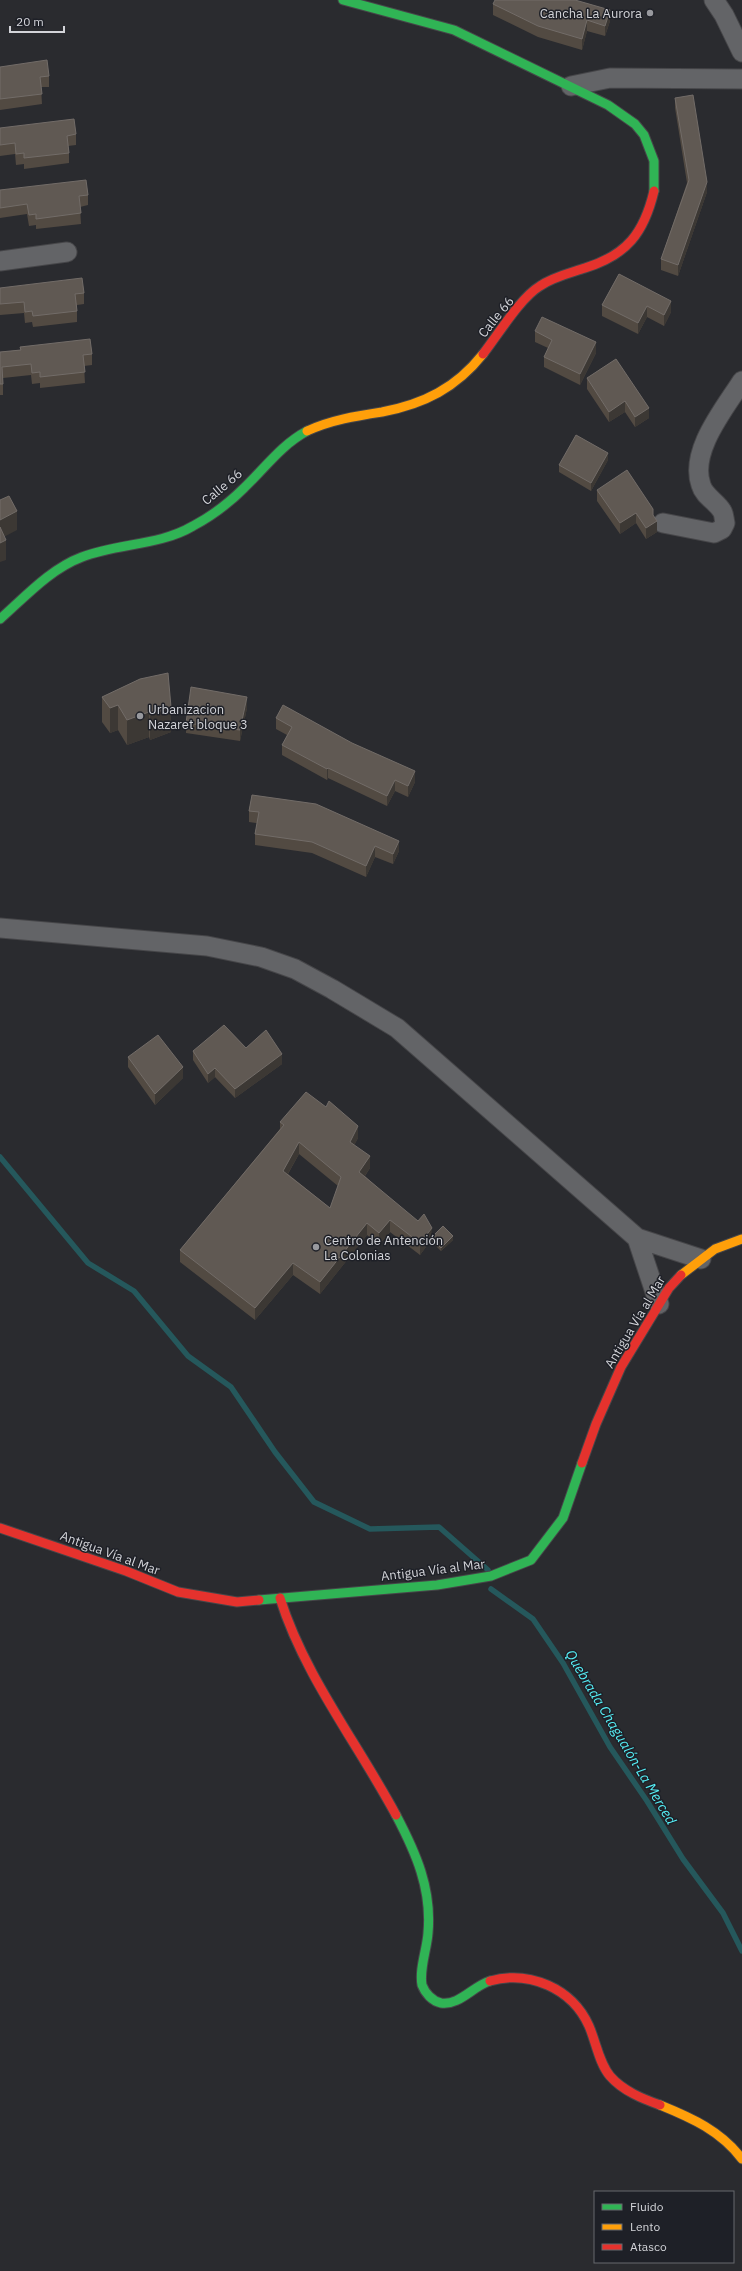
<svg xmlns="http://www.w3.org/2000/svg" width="742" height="2271" viewBox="0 0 742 2271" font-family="'IBM Plex Sans',sans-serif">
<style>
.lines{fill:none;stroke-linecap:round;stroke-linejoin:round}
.stream{stroke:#25585c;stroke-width:5.5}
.street-casing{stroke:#464649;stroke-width:21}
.fast-casing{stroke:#464649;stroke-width:11}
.slow-casing{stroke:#464649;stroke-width:11}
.jam-casing{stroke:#464649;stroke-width:11}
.street{stroke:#636467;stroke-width:19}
.fast{stroke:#30b455;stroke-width:9}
.slow{stroke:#ff9f0a;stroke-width:9}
.jam{stroke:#e5322d;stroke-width:9}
.wall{fill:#524a42;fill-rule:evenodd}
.shaded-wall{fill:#3c3834}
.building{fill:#605953;stroke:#726c68;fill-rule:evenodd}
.poi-dot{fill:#98999e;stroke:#1e2027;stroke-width:1.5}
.labels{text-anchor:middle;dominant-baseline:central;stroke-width:3;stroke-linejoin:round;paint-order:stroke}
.poi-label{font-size:13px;fill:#d3d4d9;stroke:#1e2027;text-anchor:start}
.street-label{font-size:13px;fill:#d3d4d9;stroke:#1e2027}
.water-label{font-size:14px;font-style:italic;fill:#56f0f7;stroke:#1e2027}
</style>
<rect width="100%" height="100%" fill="#2a2b2f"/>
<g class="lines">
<path class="stream" d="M 0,1157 L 88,1263 L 134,1291 L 188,1356 L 231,1387 L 275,1452 L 314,1502 L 370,1529 L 439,1527 L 488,1570
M 491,1589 L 533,1619 L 563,1663 L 610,1747 L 647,1801 L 683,1859 L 723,1913 L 742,1951"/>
<g class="street-casing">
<path id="street" d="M 714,0 L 724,15 L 742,52
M 571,86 L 610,78 L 742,79
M 0,261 L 67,252
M 663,523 L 714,533 L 722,529 L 725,523 C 724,519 724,514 722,511 C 717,502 704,496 701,485 C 689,451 725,408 742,381
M 0,928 L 207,946 L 261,957 L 295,969 L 332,989 L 397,1028 L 637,1238
M 659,1304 L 637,1238 L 701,1259"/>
</g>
<g class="fast-casing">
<path id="fast" d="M 343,0 L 454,30 L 608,105 L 635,124 L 644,135 L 654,161 L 654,191
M 0,619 C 25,597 50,569 82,557 C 118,543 159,546 193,526 C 212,516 229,503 244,488 C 265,468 281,445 307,431
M 259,1600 L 437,1585 L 491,1576 L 531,1560 L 563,1518 L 582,1463
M 396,1815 C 416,1853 432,1889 428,1933 C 427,1949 419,1969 422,1985 C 425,1993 432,2001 441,2003 C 459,2006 473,1986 490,1981"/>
</g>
<g class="slow-casing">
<path id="slow" d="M 307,431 C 331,420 356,416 382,412 C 424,404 456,388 483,354
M 681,1275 L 715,1249 L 742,1239
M 660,2105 C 692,2118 721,2131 742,2159"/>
</g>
<g class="jam-casing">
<path id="jam" d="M 483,354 C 498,335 520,298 540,286 C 553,277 570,273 585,268 C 627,255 644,233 654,191
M 582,1463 L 596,1424 L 621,1367 L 669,1288 L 681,1275
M 0,1528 L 126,1571 L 178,1592 L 237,1602 L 259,1600
M 280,1598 C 304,1675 358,1744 396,1815
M 490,1981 C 529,1970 572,1988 589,2026 C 596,2042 599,2063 610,2076 C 623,2091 643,2099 660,2105"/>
</g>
<use href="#street" class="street"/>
<use href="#fast" class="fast"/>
<use href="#slow" class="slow"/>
<use href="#jam" class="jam"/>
</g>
<path class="wall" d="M 493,4 L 610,21 L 605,36 L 587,31 L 582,50 L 538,37 L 493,15 Z
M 0,67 L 49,76 L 49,87 L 41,87 L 42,104 L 0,110 Z
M 675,98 L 707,192 L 678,276 L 661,270 L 661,259 L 687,183 L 675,108 Z
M 0,128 L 76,134 L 76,145 L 68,146 L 69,153 L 69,163 L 24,169 L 24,164 L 16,165 L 15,154 L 0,156 Z
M 0,190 L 88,195 L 88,205 L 80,207 L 81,224 L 36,229 L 36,225 L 29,226 L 27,214 L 0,218 Z
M 619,274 L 671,312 L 664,326 L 647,317 L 638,334 L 602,316 L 602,305 Z
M 0,288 L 84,293 L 84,304 L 77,305 L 77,322 L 33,327 L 32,322 L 25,323 L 24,313 L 0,315 Z
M 535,331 L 596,353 L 580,385 L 544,367 L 544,357 L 548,348 L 535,342 Z
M 20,347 L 92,354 L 92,365 L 84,366 L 85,383 L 40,388 L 40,383 L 32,384 L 31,375 L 3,378 L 3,395 L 0,395 L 0,352 L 20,350 Z
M 616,359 L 649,418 L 635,427 L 625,412 L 609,422 L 587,389 L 587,378 Z
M 608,460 L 591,491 L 559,472 L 559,465 Z
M 597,490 L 653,516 L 657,532 L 646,539 L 636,523 L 620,534 L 597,501 Z
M 140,679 L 171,732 L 150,740 L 149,737 L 127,745 L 118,730 L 110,733 L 102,722 L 102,697 Z
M 247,708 L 240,741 L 186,733 L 186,723 Z
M 276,718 L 415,782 L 408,797 L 395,791 L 387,806 L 328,778 L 327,780 L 282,755 L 282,745 L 287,735 L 276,729 Z
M 252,795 L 399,851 L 393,864 L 375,857 L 366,877 L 312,853 L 255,845 L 255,834 L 257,823 L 249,822 L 249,811 Z
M 246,1048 L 282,1064 L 235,1098 L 215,1077 L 208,1083 L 193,1060 L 193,1051 Z
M 128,1057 L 183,1078 L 155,1105 L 128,1067 Z
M 280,1122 L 358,1138 L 354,1145 L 370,1168 L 365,1176 L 432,1237 L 453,1240 L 441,1251 L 431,1241 L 431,1240 L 420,1255 L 390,1232 L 379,1245 L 367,1235 L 320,1294 L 293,1275 L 255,1320 L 180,1262 L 180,1250 L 280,1129 ZM 299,1154 L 338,1186 L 330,1208 L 288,1174 Z"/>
<path class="shaded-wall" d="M 610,10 L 610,21 L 605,36 L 605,26 Z
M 587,20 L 587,31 L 582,50 L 582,39 Z
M 707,182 L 707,192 L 678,276 L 678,265 Z
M 671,301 L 671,312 L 664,326 L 664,315 Z
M 647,306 L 647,317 L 638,334 L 638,323 Z
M 596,342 L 596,353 L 580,385 L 580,374 Z
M 625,401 L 625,412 L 609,422 L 609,412 Z
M 649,408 L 649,418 L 635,427 L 635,417 Z
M 608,453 L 608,460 L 591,491 L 591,483 Z
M 17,511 L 17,530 L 0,539 L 0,520 Z
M 636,513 L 636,523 L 620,534 L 620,523 Z
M 657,521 L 657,532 L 646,539 L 646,528 Z
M 6,540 L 6,560 L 0,562 L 0,543 Z
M 247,697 L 247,708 L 240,741 L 240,730 Z
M 118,705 L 118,730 L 110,733 L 110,708 Z
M 171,707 L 171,732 L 150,740 L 150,715 Z
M 149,712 L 149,737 L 127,745 L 127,720 Z
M 328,768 L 328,778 L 327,780 L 327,769 Z
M 415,771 L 415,782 L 408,797 L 408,786 Z
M 395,780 L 395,791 L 387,806 L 387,796 Z
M 399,841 L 399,851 L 393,864 L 393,854 Z
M 375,846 L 375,857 L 366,877 L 366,866 Z
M 282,1054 L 282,1064 L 235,1098 L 235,1089 Z
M 183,1067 L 183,1078 L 155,1105 L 155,1094 Z
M 215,1068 L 215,1077 L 208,1083 L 208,1074 Z
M 358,1126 L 358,1138 L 350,1154 L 350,1142 Z
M 299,1142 L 299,1154 L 283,1182 L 283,1171 Z
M 370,1156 L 370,1168 L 359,1184 L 359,1172 Z
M 390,1220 L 390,1232 L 379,1245 L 379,1233 Z
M 367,1223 L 367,1235 L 320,1294 L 320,1282 Z
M 432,1228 L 431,1240 L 420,1255 L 420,1243 Z
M 453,1236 L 453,1240 L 441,1251 L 441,1248 Z
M 293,1263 L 293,1275 L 255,1320 L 255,1308 Z"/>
<path class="building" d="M 495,0 L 575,0 L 610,10 L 605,26 L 587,20 L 582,39 L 538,26 L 493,4 Z
M 47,60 L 49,76 L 40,77 L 42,94 L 0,99 L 0,67 Z
M 693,95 L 707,182 L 678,265 L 661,259 L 689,180 L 675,98 Z
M 74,119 L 76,134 L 67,136 L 69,153 L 24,158 L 24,153 L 16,154 L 15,143 L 0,145 L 0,128 Z
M 86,180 L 88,195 L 79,196 L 81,213 L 36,219 L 36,214 L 29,215 L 27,204 L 0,208 L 0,190 Z
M 619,274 L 671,301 L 664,315 L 647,306 L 638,323 L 602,305 Z
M 82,278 L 84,293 L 75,294 L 77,311 L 33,316 L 32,311 L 25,312 L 24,302 L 0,304 L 0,288 Z
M 542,317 L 596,342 L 580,374 L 544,357 L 552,340 L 535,331 Z
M 90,339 L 92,354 L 83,355 L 85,372 L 40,377 L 40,372 L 32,373 L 31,364 L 2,367 L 3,384 L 0,384 L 0,352 L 21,350 L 20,347 Z
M 616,359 L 649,408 L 635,417 L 625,401 L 609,412 L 587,378 Z
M 576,435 L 608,453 L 591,483 L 559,465 Z
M 627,470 L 653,509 L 653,515 L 657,521 L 646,528 L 636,513 L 620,523 L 597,490 Z
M 9,496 L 17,511 L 0,520 L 0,500 Z
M 0,527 L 6,540 L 0,543 Z
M 168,673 L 171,707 L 150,715 L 149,712 L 127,720 L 118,705 L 110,708 L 102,697 L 140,679 Z
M 191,687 L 247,697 L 240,730 L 186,723 Z
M 283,705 L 352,743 L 415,771 L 408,786 L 395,780 L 387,796 L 328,768 L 327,769 L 282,745 L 292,727 L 276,718 Z
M 252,795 L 316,804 L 399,841 L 393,854 L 375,846 L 366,866 L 312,842 L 255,834 L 259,812 L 249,811 Z
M 224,1025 L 246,1048 L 266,1030 L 282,1054 L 235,1089 L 215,1068 L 208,1074 L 193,1051 Z
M 158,1035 L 183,1067 L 155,1094 L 128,1057 Z
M 306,1092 L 326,1107 L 329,1101 L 358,1126 L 350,1142 L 370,1156 L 359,1172 L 418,1221 L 424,1214 L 432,1228 L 420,1243 L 390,1220 L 379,1233 L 367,1223 L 320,1282 L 293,1263 L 255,1308 L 180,1250 L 284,1125 L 280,1122 ZM 299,1142 L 341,1177 L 330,1208 L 283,1171 Z
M 443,1226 L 453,1236 L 441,1248 L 431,1238 Z"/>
<g class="poi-dot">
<circle cx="650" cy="13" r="4"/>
<circle cx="140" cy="716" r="4"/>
<circle cx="316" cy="1247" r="4"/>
</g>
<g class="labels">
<g class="poi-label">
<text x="642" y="13" text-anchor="end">Cancha La Aurora</text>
<text x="148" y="709">Urbanizacion<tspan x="148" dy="15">Nazaret bloque 3</tspan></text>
<text x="324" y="1240">Centro de Antención<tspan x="324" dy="15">La Colonias</tspan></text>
</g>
<g class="street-label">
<text transform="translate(496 317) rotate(-51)">Calle 66</text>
<text transform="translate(222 487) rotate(-40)">Calle 66</text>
<text transform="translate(635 1322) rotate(-59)">Antigua Vía al Mar</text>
<text transform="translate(110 1553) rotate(20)">Antigua Vía al Mar</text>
<text transform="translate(433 1570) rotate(-7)">Antigua Vía al Mar</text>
</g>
<g class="water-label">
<text transform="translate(621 1737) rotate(59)">Quebrada Chagualón-La Merced</text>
</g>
</g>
<rect x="594" y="2191" width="140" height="72" fill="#1e2027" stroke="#66686e"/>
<rect x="602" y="2204" width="20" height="6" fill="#30b455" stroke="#66686e"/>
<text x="630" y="2211" font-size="12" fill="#d3d4d9">Fluido</text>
<rect x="602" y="2224" width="20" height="6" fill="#ff9f0a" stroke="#66686e"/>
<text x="630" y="2231" font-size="12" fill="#d3d4d9">Lento</text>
<rect x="602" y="2244" width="20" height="6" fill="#e5322d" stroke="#66686e"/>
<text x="630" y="2251" font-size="12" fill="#d3d4d9">Atasco</text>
<path d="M10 26v6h54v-6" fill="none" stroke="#d3d4d9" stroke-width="2"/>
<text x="16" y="26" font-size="12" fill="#d3d4d9" stroke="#1e2027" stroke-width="3" paint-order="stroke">20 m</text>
</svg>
